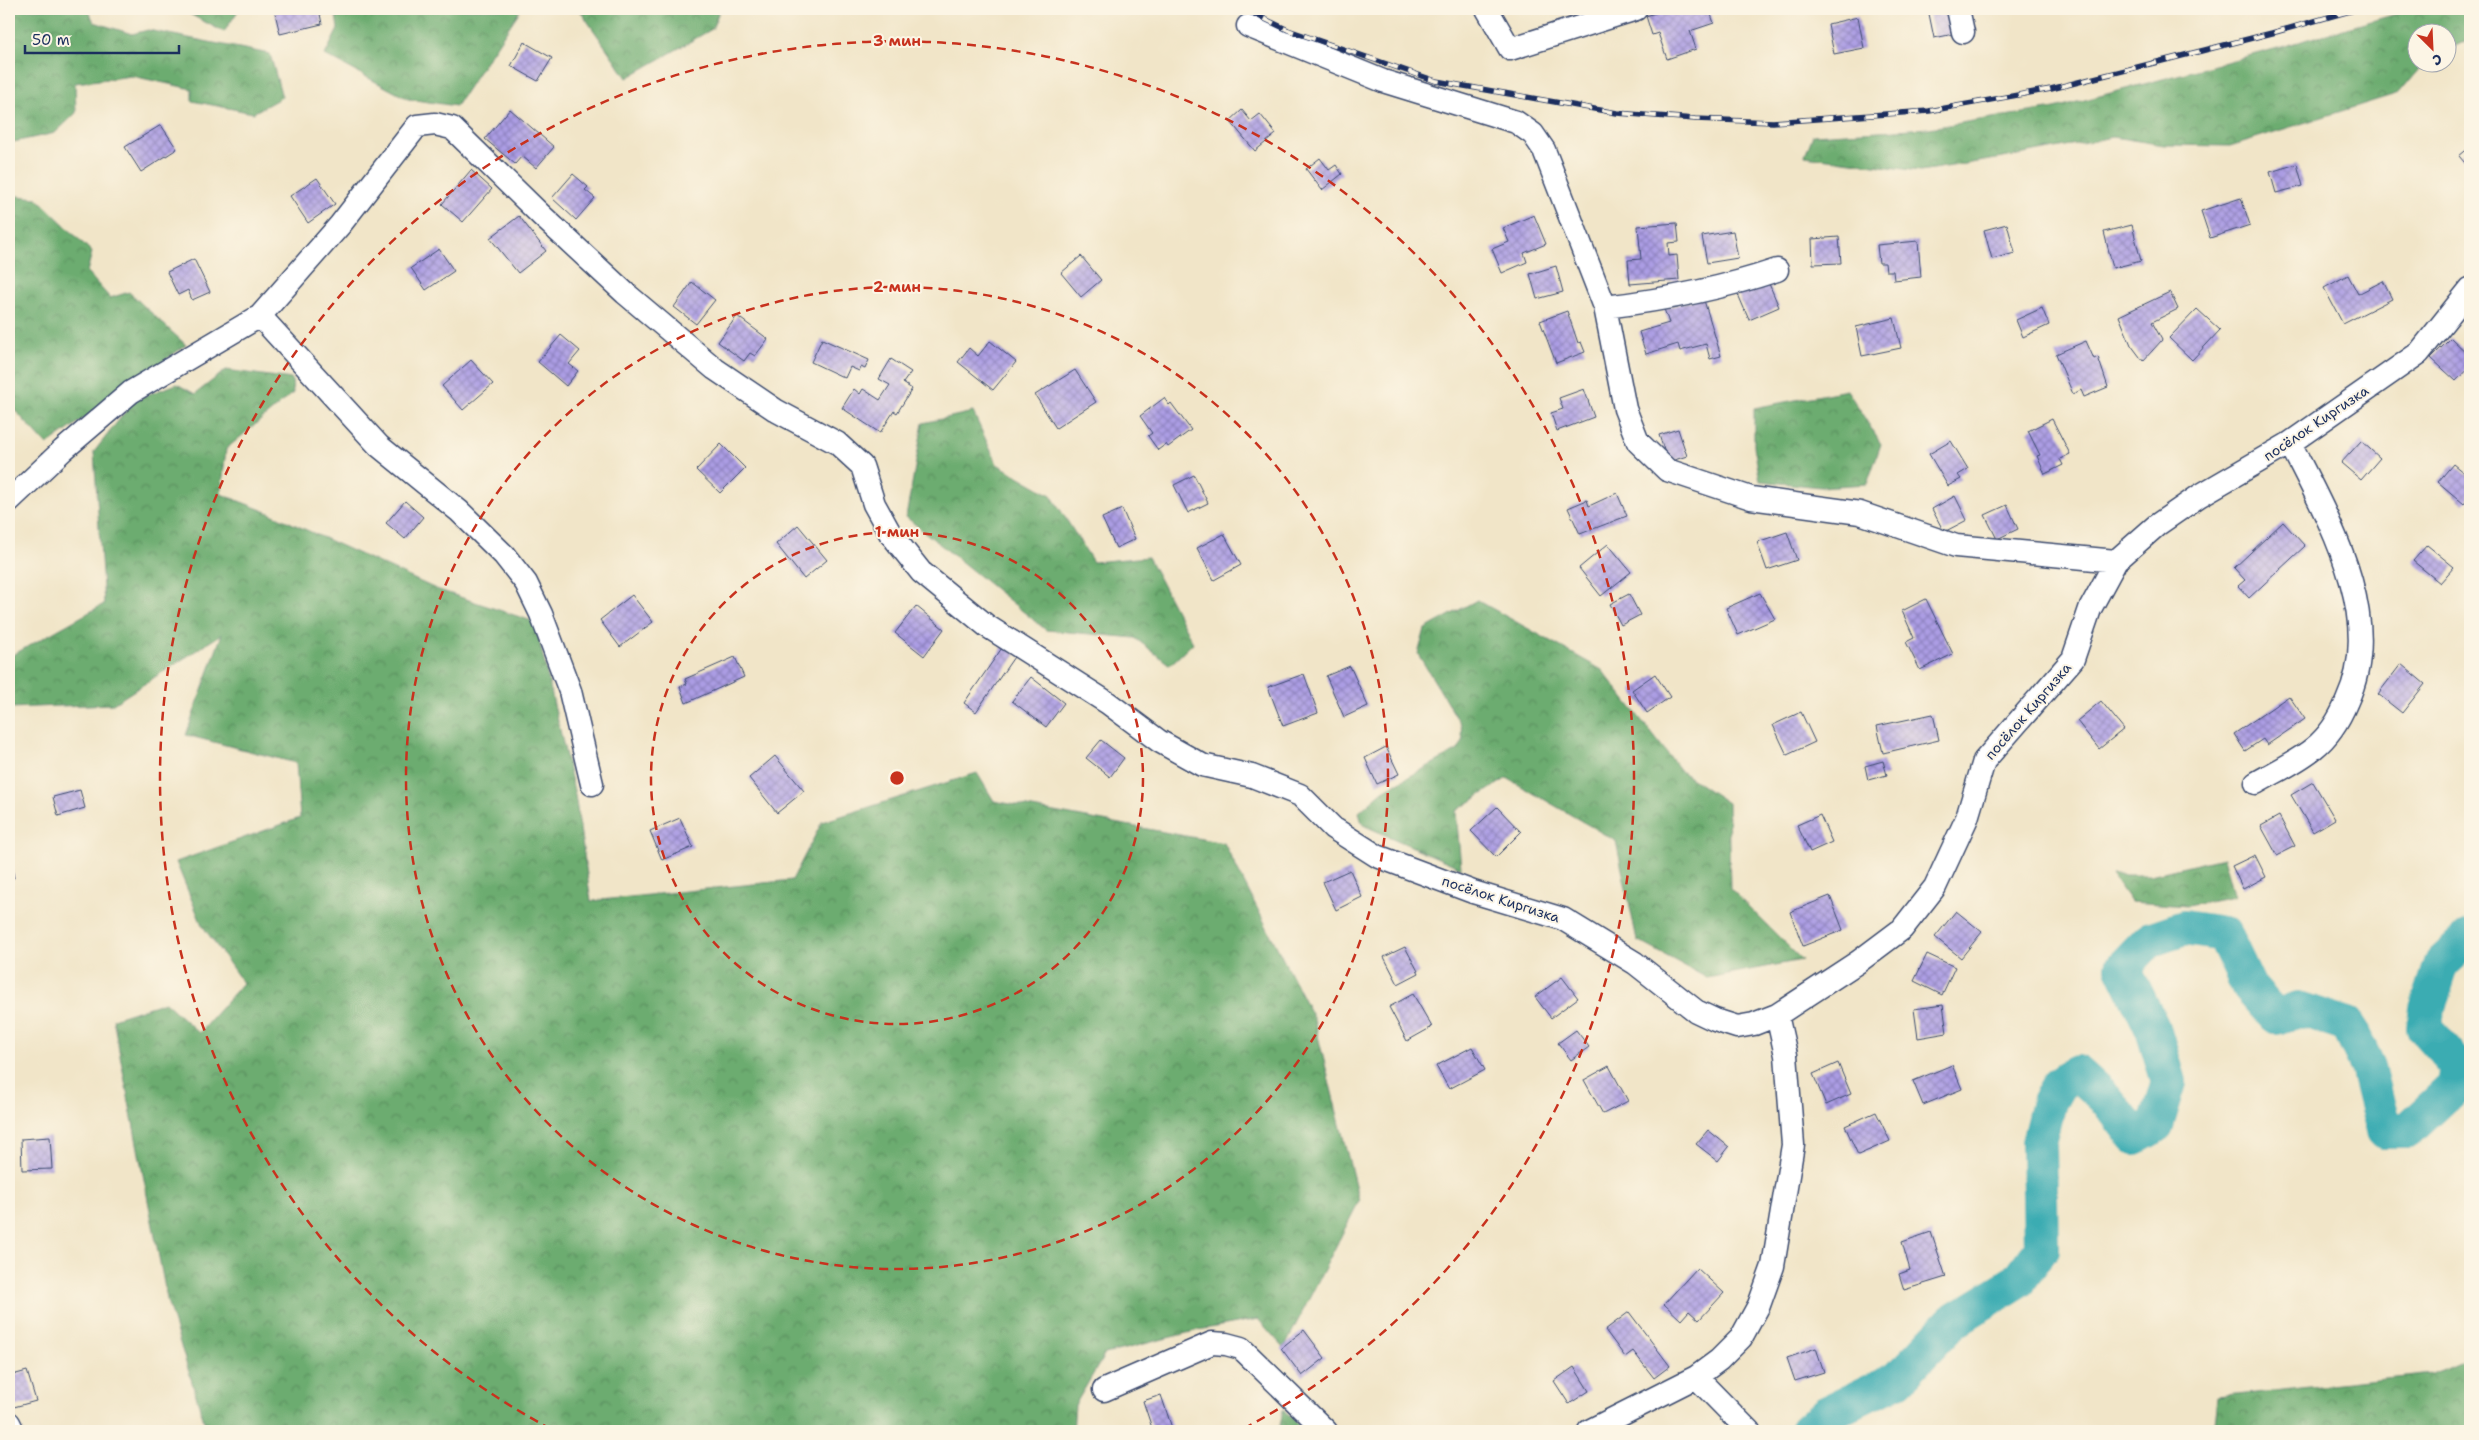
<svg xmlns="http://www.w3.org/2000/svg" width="2479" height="1440" viewBox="0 0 2479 1440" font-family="'Shantell Sans',sans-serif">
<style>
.forest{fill:url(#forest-crowns);stroke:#446e66}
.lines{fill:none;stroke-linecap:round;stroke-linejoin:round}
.river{stroke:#3aacb2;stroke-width:36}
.building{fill:url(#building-cross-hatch)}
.street-casing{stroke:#3b4a6e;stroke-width:25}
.street{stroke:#fff;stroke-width:22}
.rail-casing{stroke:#1b2f5e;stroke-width:5.5}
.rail{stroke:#fcf5e5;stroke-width:4;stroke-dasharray:11;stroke-linecap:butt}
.ring{fill:none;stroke:#c8321e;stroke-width:2.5;stroke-dasharray:9 6}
.labels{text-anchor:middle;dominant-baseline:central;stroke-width:4;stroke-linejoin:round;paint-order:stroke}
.street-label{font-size:14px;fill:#1b2f5e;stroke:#fcf5e5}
.centre{fill:#c8321e;stroke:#fcf5e5;stroke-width:2.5}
.ring-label{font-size:15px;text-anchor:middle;font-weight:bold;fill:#c8321e;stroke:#fcf5e5;stroke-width:4;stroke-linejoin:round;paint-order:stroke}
</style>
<defs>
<pattern id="forest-crowns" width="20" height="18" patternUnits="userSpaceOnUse" patternTransform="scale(1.25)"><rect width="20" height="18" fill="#6cac6f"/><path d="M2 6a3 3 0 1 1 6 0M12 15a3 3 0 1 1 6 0" fill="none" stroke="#588c5e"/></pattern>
<pattern id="building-cross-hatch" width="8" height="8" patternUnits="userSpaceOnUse" patternTransform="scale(1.25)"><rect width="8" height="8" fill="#ac9de4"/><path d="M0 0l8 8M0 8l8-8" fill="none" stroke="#8b80bc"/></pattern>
</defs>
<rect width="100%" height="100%" fill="#fcf5e5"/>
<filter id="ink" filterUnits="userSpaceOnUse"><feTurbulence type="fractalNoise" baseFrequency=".02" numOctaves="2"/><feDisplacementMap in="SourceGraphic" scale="10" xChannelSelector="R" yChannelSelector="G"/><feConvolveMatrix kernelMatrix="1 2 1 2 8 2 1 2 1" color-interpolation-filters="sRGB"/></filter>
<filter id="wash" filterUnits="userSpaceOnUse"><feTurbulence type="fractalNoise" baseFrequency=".0096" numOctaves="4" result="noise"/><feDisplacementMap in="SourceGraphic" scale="20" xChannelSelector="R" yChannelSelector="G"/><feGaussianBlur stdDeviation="1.12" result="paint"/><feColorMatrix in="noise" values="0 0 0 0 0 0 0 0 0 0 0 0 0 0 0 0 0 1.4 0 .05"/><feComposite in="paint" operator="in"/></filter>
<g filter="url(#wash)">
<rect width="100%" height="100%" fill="#f1e5c8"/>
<path class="forest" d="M 9,9 L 88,9 L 94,22 L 132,34 L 148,30 L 270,54 L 282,97 L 253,113 L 192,101 L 192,89 L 132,76 L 75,83 L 76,113 L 55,133 L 9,143 Z
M 180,9 L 237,9 L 238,11 L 224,32 Z
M 335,9 L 521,9 L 456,106 L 408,99 L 325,55 L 338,29 Z
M 579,9 L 720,9 L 712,29 L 627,78 Z
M 2413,9 L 2470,9 L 2470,39 L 2447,50 L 2446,32 L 2416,32 L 2416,62 L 2424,63 L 2399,93 L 2230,146 L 2164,145 L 2113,137 L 2003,158 L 1920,171 L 1805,156 L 1813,135 L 1929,128 L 2055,108 L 2278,48 Z
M 9,195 L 37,198 L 92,252 L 87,272 L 110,298 L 129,292 L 186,345 L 47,445 L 9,404 Z
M 226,370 L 292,379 L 293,393 L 226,449 L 221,494 L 267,512 L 436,589 L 535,622 L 575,795 L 591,901 L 792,880 L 822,822 L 977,773 L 994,801 L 1224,843 L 1314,1020 L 1359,1201 L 1284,1348 L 1258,1319 L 1199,1330 L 1105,1354 L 1075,1405 L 1073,1431 L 207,1431 L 168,1304 L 113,1019 L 165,1002 L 199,1033 L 243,983 L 202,925 L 176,862 L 300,818 L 296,763 L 186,735 L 222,634 L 113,704 L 9,708 L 9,657 L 104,604 L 94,452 L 135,399 L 177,384 L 195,394 Z
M 1847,390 L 1881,444 L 1867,484 L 1821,487 L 1760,481 L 1754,446 L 1754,408 Z
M 973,412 L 997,464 L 1051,495 L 1093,562 L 1148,557 L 1193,643 L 1170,665 L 1135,638 L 1046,630 L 906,517 L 923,423 Z
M 1477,600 L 1602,670 L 1682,772 L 1728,803 L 1730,888 L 1802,960 L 1707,978 L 1637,940 L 1616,841 L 1507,778 L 1456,811 L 1461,868 L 1365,826 L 1361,820 L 1359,812 L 1383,791 L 1458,750 L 1463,741 L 1461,725 L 1418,654 L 1425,629 Z
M 2223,858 L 2234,897 L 2188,906 L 2131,902 L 2112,875 L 2150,875 Z
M 2470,1357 L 2470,1431 L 2213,1431 L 2217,1397 L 2432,1374 Z
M 1283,1410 L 1306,1431 L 1279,1431 Z"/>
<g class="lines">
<path class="river" d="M 1807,1431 L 1826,1414 L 1898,1379 L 1953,1321 L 2019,1280 L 2041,1249 L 2039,1143 L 2049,1102 L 2059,1084 L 2077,1073 L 2107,1100 L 2135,1137 L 2156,1125 L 2169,1082 L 2154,1032 L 2123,967 L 2149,940 L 2184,928 L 2224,934 L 2249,987 L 2276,1017 L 2298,1009 L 2348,1025 L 2368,1067 L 2384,1131 L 2407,1131 L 2455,1086 L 2458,1066 L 2424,1028 L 2427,1010 L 2442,963 L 2470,937"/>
</g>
<g id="blocks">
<path class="building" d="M 274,9 L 319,9 L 322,24 L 280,34 Z
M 1667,9 L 1709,9 L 1714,23 L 1690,31 L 1696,49 L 1667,59 L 1658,33 L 1652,35 L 1646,16 Z
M 1928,9 L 1949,9 L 1954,34 L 1934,38 Z
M 1858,17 L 1864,48 L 1834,54 L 1828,24 Z
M 524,42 L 552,58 L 538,81 L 511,66 Z
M 510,109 L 554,147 L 536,168 L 522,156 L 515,164 L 485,139 Z
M 1242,110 L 1251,121 L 1260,114 L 1276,134 L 1255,151 L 1230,121 Z
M 161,125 L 177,149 L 141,172 L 125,147 Z
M 2470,147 L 2470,169 L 2459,156 Z
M 1320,158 L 1329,170 L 1336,165 L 1342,174 L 1322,190 L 1306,169 Z
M 2297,164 L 2303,186 L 2276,193 L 2270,172 Z
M 471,170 L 492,189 L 463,222 L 442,204 Z
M 573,174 L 588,187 L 585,190 L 595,198 L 576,220 L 552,198 Z
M 317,178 L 335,204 L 308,223 L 290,196 Z
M 2241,198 L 2250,225 L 2210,238 L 2201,211 Z
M 1534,215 L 1546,244 L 1524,253 L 1527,262 L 1502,273 L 1492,249 L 1509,242 L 1503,228 Z
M 519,216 L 546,251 L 518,273 L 490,238 Z
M 1677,223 L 1679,242 L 1668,243 L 1669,256 L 1677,255 L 1679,280 L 1630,284 L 1628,260 L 1641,259 L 1638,226 Z
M 2007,224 L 2015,253 L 1992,259 L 1984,230 Z
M 2132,225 L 2141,261 L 2113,268 L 2104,232 Z
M 1733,231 L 1738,258 L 1707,263 L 1702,236 Z
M 1839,237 L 1841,263 L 1813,264 L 1812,239 Z
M 1918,241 L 1921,277 L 1894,280 L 1893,271 L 1886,271 L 1885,263 L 1879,263 L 1877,245 Z
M 439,249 L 454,271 L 426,290 L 411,268 Z
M 1081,256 L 1101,280 L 1081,297 L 1061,273 Z
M 194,259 L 210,292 L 192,300 L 188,290 L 178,295 L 167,272 Z
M 1556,266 L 1563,292 L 1537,299 L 1530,274 Z
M 2348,275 L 2358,294 L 2383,281 L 2392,299 L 2343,324 L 2324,288 Z
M 1767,279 L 1779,307 L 1749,320 L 1737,292 Z
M 692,282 L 715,300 L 696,324 L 674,307 Z
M 2170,292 L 2178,309 L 2152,322 L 2162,340 L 2143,361 L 2131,345 L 2119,316 Z
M 1703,297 L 1721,356 L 1710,359 L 1706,344 L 1680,351 L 1678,344 L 1646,354 L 1639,332 L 1669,323 L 1664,309 Z
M 2042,308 L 2049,325 L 2023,337 L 2016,320 Z
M 2197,309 L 2220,330 L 2192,360 L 2169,338 Z
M 1567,311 L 1578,343 L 1581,342 L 1585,352 L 1556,363 L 1540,321 Z
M 737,316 L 768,339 L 755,356 L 750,353 L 744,361 L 718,342 Z
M 1894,318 L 1901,348 L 1862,356 L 1856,327 Z
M 561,335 L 580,351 L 569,364 L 578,371 L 566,386 L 538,362 Z
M 2451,338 L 2470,356 L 2470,366 L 2456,381 L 2431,358 Z
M 822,339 L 869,360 L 865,369 L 861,367 L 859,371 L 850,367 L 845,378 L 811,362 Z
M 990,341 L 1016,362 L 993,390 L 958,362 L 969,348 L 978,356 Z
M 2086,341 L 2094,359 L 2098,357 L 2108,387 L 2084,397 L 2081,390 L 2073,394 L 2056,354 Z
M 891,359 L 911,372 L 903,383 L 912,389 L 897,413 L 894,411 L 880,433 L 842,408 L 854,389 L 860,394 L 863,389 L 880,400 L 890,385 L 879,379 Z
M 471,360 L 493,384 L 463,410 L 442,386 Z
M 1075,370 L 1096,402 L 1056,428 L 1035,395 Z
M 1584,389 L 1594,417 L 1557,431 L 1551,413 L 1563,409 L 1559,398 Z
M 1164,398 L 1169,405 L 1171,403 L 1191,430 L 1168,447 L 1166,444 L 1158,450 L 1148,436 L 1152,433 L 1140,416 Z
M 2052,419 L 2070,454 L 2060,459 L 2063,465 L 2045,474 L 2037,456 L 2040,455 L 2028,431 Z
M 1678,429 L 1687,456 L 1668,462 L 1659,435 Z
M 1951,441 L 1968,469 L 1958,475 L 1961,479 L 1948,486 L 1929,454 Z
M 2361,441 L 2380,458 L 2361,480 L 2341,463 Z
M 721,444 L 745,468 L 720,493 L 696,470 Z
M 2453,464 L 2470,478 L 2470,497 L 2464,504 L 2438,482 Z
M 1194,475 L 1208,503 L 1188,513 L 1174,485 Z
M 1617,493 L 1627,516 L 1580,534 L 1568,508 L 1587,500 L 1589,506 Z
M 1955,496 L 1967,520 L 1944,532 L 1932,509 Z
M 405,501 L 423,517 L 405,539 L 386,523 Z
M 2007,505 L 2018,529 L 1997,539 L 1985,515 Z
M 1122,509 L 1135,539 L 1116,548 L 1102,518 Z
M 2283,522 L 2305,546 L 2249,598 L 2238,586 L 2245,580 L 2234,568 Z
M 798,525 L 827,560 L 804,579 L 776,544 Z
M 1787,532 L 1797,560 L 1767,570 L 1757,542 Z
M 1224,534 L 1241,565 L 1214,580 L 1197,548 Z
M 1608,544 L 1631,572 L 1601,596 L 1579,568 Z
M 2427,545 L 2454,567 L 2440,583 L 2413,561 Z
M 1760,593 L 1775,619 L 1738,635 L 1726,608 Z
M 1629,594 L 1640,615 L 1621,625 L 1610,604 Z
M 632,595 L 653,622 L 620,647 L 600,620 Z
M 1926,599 L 1953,654 L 1920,670 L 1906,642 L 1914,638 L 1902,611 Z
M 916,606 L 944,629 L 924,656 L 895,633 Z
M 1004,645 L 1016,654 L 976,712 L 964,703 Z
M 735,657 L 744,677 L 686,703 L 680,687 L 687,684 L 685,679 Z
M 2401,664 L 2425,684 L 2402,713 L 2378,694 Z
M 1350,666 L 1368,706 L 1344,717 L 1326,676 Z
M 1304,674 L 1318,713 L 1283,726 L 1268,687 Z
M 1655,674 L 1670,697 L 1647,713 L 1632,690 Z
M 1031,677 L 1064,703 L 1046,727 L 1012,701 Z
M 2289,696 L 2305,719 L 2267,745 L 2263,739 L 2245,751 L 2234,734 Z
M 2101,701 L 2124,729 L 2099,749 L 2077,721 Z
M 1801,712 L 1815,742 L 1787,755 L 1773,725 Z
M 1933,714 L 1939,740 L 1883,753 L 1877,726 Z
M 1101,740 L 1124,758 L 1110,777 L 1086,758 Z
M 1386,747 L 1399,774 L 1377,784 L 1365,758 Z
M 775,756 L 804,791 L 777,813 L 749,778 Z
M 1883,761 L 1887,775 L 1868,780 L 1865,766 Z
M 2313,782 L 2335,819 L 2313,832 L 2291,795 Z
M 80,790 L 85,808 L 58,816 L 53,797 Z
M 1497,807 L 1521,832 L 1496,857 L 1471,831 Z
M 1820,815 L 1832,842 L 1810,852 L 1797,825 Z
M 2279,816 L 2295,846 L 2277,855 L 2261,826 Z
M 680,818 L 693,847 L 662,860 L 650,831 Z
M 9,855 L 14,878 L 9,879 Z
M 2255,855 L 2266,877 L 2243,889 L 2232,866 Z
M 1350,870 L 1362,897 L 1336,910 L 1323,882 Z
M 1830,896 L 1843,930 L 1803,946 L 1790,912 Z
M 1956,911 L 1982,932 L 1961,958 L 1935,937 Z
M 1405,947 L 1419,973 L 1398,984 L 1384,957 Z
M 1927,954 L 1955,967 L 1942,995 L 1914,981 Z
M 1562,977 L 1578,998 L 1551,1018 L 1535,997 Z
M 1413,994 L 1432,1027 L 1407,1041 L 1389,1007 Z
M 1943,1005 L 1947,1033 L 1918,1038 L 1914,1009 Z
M 1576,1030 L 1589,1047 L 1571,1060 L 1558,1043 Z
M 1472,1047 L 1485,1070 L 1449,1089 L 1436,1066 Z
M 1838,1063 L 1851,1094 L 1826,1105 L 1813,1074 Z
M 1952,1065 L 1962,1089 L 1923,1105 L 1913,1081 Z
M 1609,1066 L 1628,1101 L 1603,1114 L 1584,1080 Z
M 1876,1112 L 1890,1141 L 1858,1155 L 1845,1126 Z
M 1708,1130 L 1729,1147 L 1718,1161 L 1696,1144 Z
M 50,1137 L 52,1169 L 22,1170 L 21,1139 Z
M 1931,1232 L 1946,1277 L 1904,1290 L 1899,1274 L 1910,1270 L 1902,1242 Z
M 1697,1268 L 1724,1293 L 1699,1320 L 1689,1311 L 1681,1320 L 1664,1304 Z
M 1629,1312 L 1670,1366 L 1654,1378 L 1633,1351 L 1625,1357 L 1605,1330 Z
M 1304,1330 L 1325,1358 L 1302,1376 L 1281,1348 Z
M 1816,1348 L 1824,1372 L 1795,1381 L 1787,1358 Z
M 1574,1367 L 1589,1391 L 1569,1404 L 1554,1381 Z
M 27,1371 L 36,1401 L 14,1407 L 9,1392 L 9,1376 Z
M 1161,1395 L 1173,1431 L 1153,1431 L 1143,1401 Z"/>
</g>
</g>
<g filter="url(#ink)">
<use href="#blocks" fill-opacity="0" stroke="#3b4a6e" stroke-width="1"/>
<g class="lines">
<g class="street-casing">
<path id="street" d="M 1487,9 L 1510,49 L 1636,9
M 1958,9 L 1963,32
M 1248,26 L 1383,81 L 1516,122 L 1533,134 L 1544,150 L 1605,307 L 1625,409 L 1638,442 L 1667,470 L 1751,498 L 1860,513 L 1956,546 L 2116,561
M 1605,307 C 1664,300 1721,289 1777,270
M 260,316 L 379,446 L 459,511 L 504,555 L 526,583 L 541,614 L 570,691 L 592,784
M 9,501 L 63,450 L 131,392 L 260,316 L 340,225 L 417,126 L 435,124 L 452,128 L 541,215 L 625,293 L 715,369 L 777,411 L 837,443 L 862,466 L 874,504 L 890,533 L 921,572 L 987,626 L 1108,703 L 1159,741 L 1202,765 L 1252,776 L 1300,795 L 1333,828 L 1377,856 L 1473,892 L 1563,919 L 1635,963 L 1696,1011 L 1715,1020 L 1737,1027 L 1754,1024 L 1777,1015 L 1858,962 L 1902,929 L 1935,887 L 1967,818 L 1984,761 L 2073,659 L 2090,609 L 2116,561 L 2157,525 L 2199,496 L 2290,443 L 2419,353 L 2470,289
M 2256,783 C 2275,772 2297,762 2314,748 C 2329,736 2340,718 2347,701 C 2386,617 2328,519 2290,443
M 1696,1377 L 1749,1431
M 1104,1390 L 1212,1343 L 1226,1344 L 1241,1348 L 1326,1431
M 9,1423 L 13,1431
M 1589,1431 L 1696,1377 L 1719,1360 L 1741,1338 L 1759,1305 L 1773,1266 L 1793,1145 L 1786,1055 L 1777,1015"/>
</g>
<use href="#street" class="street"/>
<g class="rail-casing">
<path id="rail" d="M 1244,9 L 1288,30 L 1436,81 L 1617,113 L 1695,119 L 1773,122 L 1929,111 L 2051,89 L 2272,33 L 2357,9"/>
</g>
<use href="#rail" class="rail"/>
</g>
</g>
<g class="ring">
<circle cx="897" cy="778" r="246"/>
<circle cx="897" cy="778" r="491"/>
<path d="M551 1429A737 737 0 1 1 1243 1429"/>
</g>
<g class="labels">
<g class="street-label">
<text transform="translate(2316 423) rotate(-34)">посёлок Киргизка</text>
<text transform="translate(2028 711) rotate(-49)">посёлок Киргизка</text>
<text transform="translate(1501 899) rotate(18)">посёлок Киргизка</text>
</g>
</g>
<circle cx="897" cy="778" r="8" class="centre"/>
<g class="ring-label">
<text x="897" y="46">3 мин</text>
<text x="897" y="292">2 мин</text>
<text x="897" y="537">1 мин</text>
</g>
<rect width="2479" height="1440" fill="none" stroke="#fcf5e5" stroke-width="30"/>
<g transform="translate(2432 48) rotate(156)"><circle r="24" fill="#fcf5e5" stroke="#a2a6af"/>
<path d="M0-4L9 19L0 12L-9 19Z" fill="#c8321e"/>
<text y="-8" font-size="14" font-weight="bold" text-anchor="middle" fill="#1b2f5e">С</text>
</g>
<path d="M25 45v8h154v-8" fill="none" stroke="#1b2f5e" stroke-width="2.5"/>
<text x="32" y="45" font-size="15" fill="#1b2f5e" stroke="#fcf5e5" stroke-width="4" paint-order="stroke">50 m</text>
</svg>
